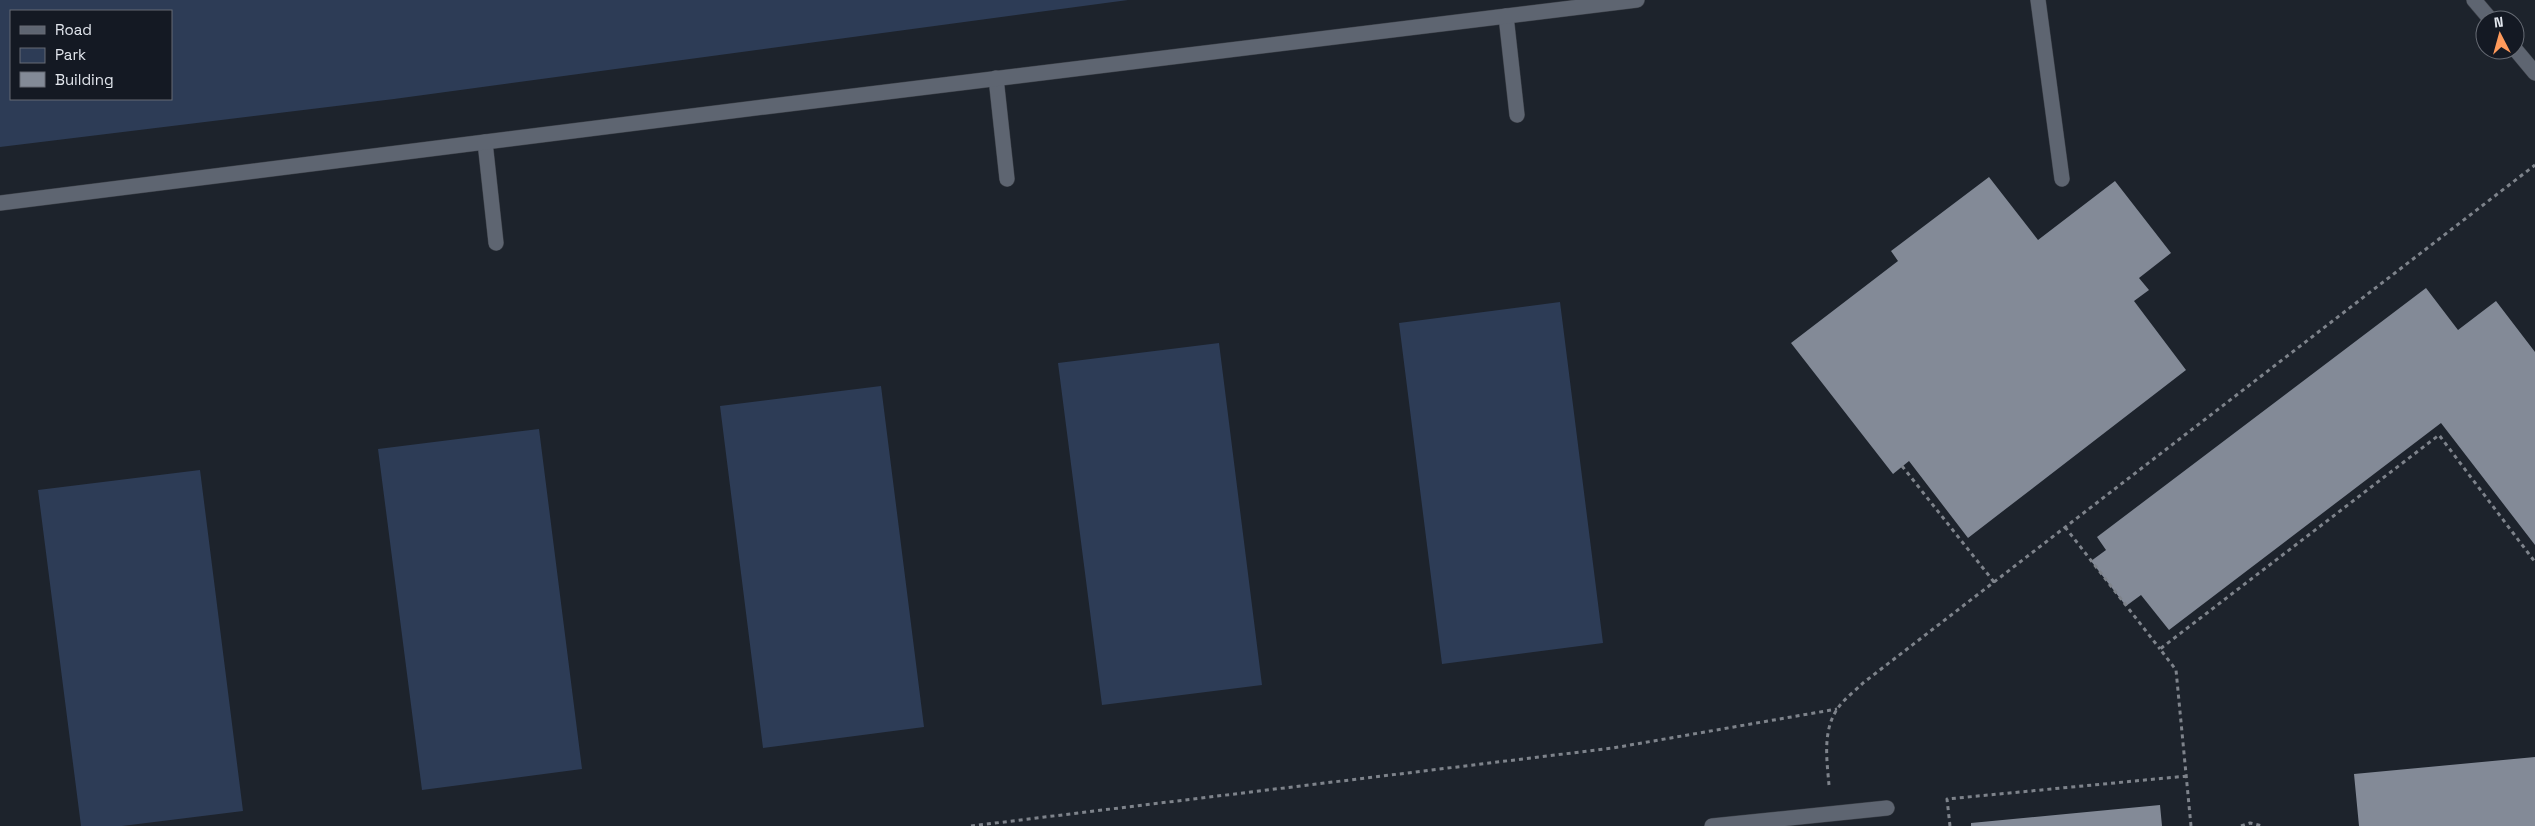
<svg xmlns="http://www.w3.org/2000/svg" width="2535" height="826" viewBox="0 0 2535 826" font-family="'Space Grotesk',sans-serif">
<style>
.green{fill:#2d3c56;fill-rule:evenodd}
.building{fill:#838a97}
.lines{fill:none;stroke-linecap:round;stroke-linejoin:round}
.lane-casing{stroke:#3c4048;stroke-width:16}
.street-casing{stroke:#3c4048;stroke-width:16}
.path{stroke:#7e838b;stroke-width:3;stroke-dasharray:4 4;stroke-linecap:butt}
.lane{stroke:#5e6571;stroke-width:15}
.street{stroke:#5e6571;stroke-width:15}
</style>
<rect width="100%" height="100%" fill="#1d232c"/>
<path class="green" d="M 0,0 L 1128,0 L 394,99 L 0,147 ZM 171,11 L 171,99 L 11,99 L 11,11 Z
M 1560,302 L 1603,643 L 1442,664 L 1399,323 Z
M 1219,343 L 1262,685 L 1102,705 L 1058,363 Z
M 881,386 L 924,727 L 763,748 L 720,406 Z
M 539,429 L 582,769 L 422,790 L 378,449 Z
M 200,470 L 243,811 L 122,826 L 81,826 L 38,490 Z"/>
<path class="building" d="M 1989,177 L 2038,240 L 2115,181 L 2171,253 L 2139,278 L 2149,290 L 2134,301 L 2186,370 L 1968,538 L 1909,461 L 1893,474 L 1791,343 L 1898,261 L 1891,251 Z
M 2426,288 L 2458,330 L 2496,301 L 2535,352 L 2535,545 L 2441,423 L 2169,630 L 2141,595 L 2126,606 L 2091,561 L 2106,550 L 2097,537 Z
M 2535,757 L 2535,826 L 2359,826 L 2354,774 Z
M 2160,805 L 2162,826 L 1971,826 L 1971,823 Z"/>
<g class="lines">
<g class="lane-casing">
<path id="lane" d="M 2038,0 L 2062,179
M 1506,16 L 1517,115
M 996,78 L 1007,179
M 485,142 L 496,243"/>
</g>
<g class="street-casing">
<path id="street" d="M 2474,0 L 2491,20
M 2515,49 L 2535,73
M 0,203 L 764,107 L 1637,0
M 1712,826 L 1887,808"/>
</g>
<path class="path" d="M 1902,466 L 1994,582
M 2065,527 L 2160,649
M 1829,785 C 1827,761 1822,730 1838,708 C 1844,699 1855,691 1863,683 L 2535,165
M 971,826 L 1613,748 L 1837,709
M 1950,826 L 1947,799 L 2187,776
M 2191,826 L 2176,670 L 2160,649 L 2439,435 L 2535,562
M 2241,826 L 2250,823 L 2263,826"/>
<use href="#lane" class="lane"/>
<use href="#street" class="street"/>
</g>
<rect x="10" y="10" width="162" height="90" fill="#141923" stroke="#666b74"/>
<rect x="20" y="26" width="25" height="8" fill="#5e6571" stroke="#666b74"/>
<text x="55" y="35" font-size="15" fill="#e2e6ed">Road</text>
<rect x="20" y="48" width="25" height="15" fill="#2d3c56" stroke="#666b74"/>
<text x="55" y="60" font-size="15" fill="#e2e6ed">Park</text>
<rect x="20" y="72" width="25" height="15" fill="#838a97" stroke="#666b74"/>
<text x="55" y="85" font-size="15" fill="#e2e6ed">Building</text>
<g transform="translate(2500 35) rotate(354)"><circle r="24" fill="#141923" stroke="#666b74"/>
<path d="M0-4L9 19L0 12L-9 19Z" fill="#ff9a5b"/>
<text y="-8" font-size="14" font-weight="bold" text-anchor="middle" fill="#e2e6ed">N</text>
</g>
</svg>
